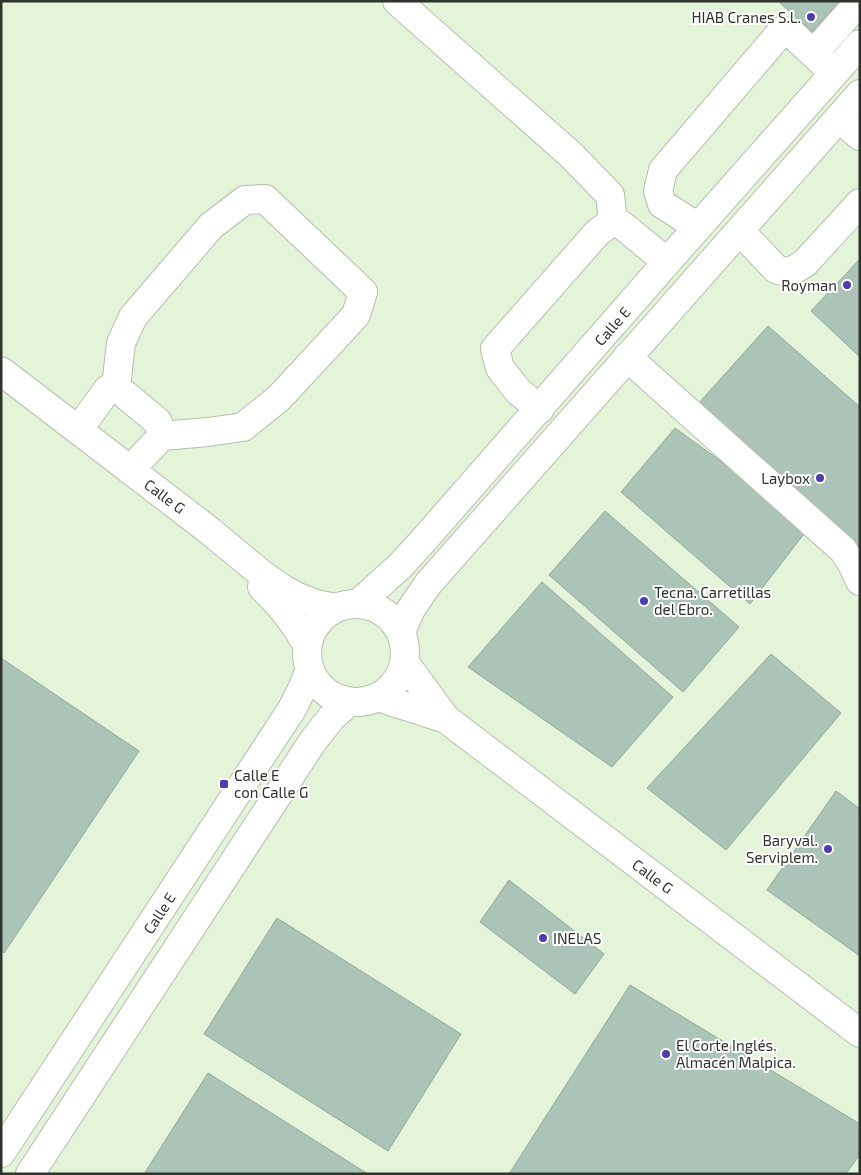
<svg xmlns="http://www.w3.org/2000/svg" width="861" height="1175" viewBox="0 0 861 1175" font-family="'Exo 2',sans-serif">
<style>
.built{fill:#e4f4d8}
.building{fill:#acc3b7;stroke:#91a89b}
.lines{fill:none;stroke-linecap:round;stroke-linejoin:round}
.minor-casing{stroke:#b4c0ab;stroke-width:30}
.minor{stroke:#fff;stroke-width:28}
.poi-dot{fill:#503cb3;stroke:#fff;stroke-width:2}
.labels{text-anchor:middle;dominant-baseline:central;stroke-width:4;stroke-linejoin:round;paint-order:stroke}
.poi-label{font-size:15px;fill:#2f342c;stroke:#fff;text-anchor:end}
.street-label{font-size:15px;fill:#2f342c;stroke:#fff}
</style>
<rect width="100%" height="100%" fill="#f1fde8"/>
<path class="built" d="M 1,1 L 860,1 L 860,1174 L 1,1174 Z"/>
<path class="building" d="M 778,1 L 840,1 L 812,32 Z
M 860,259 L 860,357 L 811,311 Z
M 768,326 L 860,407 L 860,549 L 698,404 Z
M 675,428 L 810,526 L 750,604 L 621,492 Z
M 605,511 L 739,627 L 683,692 L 549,575 Z
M 542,582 L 673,697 L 612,767 L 468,667 Z
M 771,654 L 841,713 L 726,850 L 647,788 Z
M 1,658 L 139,751 L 4,953 L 1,951 Z
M 836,791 L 860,809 L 860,956 L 767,890 Z
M 509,880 L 604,954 L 575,994 L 480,922 Z
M 277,918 L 461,1034 L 388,1151 L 204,1034 Z
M 630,985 L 860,1124 L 860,1154 L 846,1174 L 509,1174 Z
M 208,1073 L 368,1174 L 144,1174 Z"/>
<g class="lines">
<g class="minor-casing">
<path id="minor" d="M 397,1 L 570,154 L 610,195 L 613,221
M 814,53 L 860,1
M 839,118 L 860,136
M 613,221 L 622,225 L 667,262
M 698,227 L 662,204 L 658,191 L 663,170 L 782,31 L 790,32 L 834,73
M 740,231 L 776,269 L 789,273 L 805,263 L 860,203
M 627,357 L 843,550 L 852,564 L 860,581
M 1,371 L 206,528 L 263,575 L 283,589 L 298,597 L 316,604 L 335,608
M 116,387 L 121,343 L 133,317 L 211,226 L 245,200 L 265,199 L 363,292 L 356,315 L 279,398 L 243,427 L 208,432 L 162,436
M 540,409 L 518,391 L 500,368 L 495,349 L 597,233 L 613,221
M 78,430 L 108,389 L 116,387 L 158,422 L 162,436 L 130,470
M 262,587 C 281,606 294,621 307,645
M 359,603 L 400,566 L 422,542 L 667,262 L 860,44
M307 653a49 49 0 1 1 98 0a49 49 0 1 1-98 0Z
M 401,632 L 411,609 L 428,584 L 860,94
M 405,663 L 446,719 L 860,1033
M 379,697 L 396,703 L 446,719
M 1,1153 L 292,709 L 303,687 L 310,669
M 30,1174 L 313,741 L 331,718 L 349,702"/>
</g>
<use href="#minor" class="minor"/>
</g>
<g class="poi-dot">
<circle cx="811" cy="17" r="5"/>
<circle cx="847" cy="285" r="5"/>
<circle cx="820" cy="478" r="5"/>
<circle cx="644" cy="601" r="5"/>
<rect x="219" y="779" width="10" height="10" rx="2.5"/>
<circle cx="828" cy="849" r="5"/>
<circle cx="543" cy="938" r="5"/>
<circle cx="666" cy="1054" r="5"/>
</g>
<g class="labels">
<g class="poi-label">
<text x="801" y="17">HIAB Cranes S.L.</text>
<text x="837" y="285">Royman</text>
<text x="810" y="478">Laybox</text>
<text x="654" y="592" text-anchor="start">Tecna. Carretillas<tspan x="654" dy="17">del Ebro.</tspan></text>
<text x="234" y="775" text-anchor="start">Calle E<tspan x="234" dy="17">con Calle G</tspan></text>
<text x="818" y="840">Baryval.<tspan x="818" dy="17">Serviplem.</tspan></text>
<text x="553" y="938" text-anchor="start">INELAS</text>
<text x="676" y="1045" text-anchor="start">El Corte Inglés.<tspan x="676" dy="17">Almacén Malpica.</tspan></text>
</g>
<g class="street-label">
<text transform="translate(612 326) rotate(-49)">Calle E</text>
<text transform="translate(165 496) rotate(37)">Calle G</text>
<text transform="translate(653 876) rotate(37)">Calle G</text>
<text transform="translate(159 913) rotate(-57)">Calle E</text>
</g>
</g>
<rect width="861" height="1175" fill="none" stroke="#2f342c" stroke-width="5"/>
</svg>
